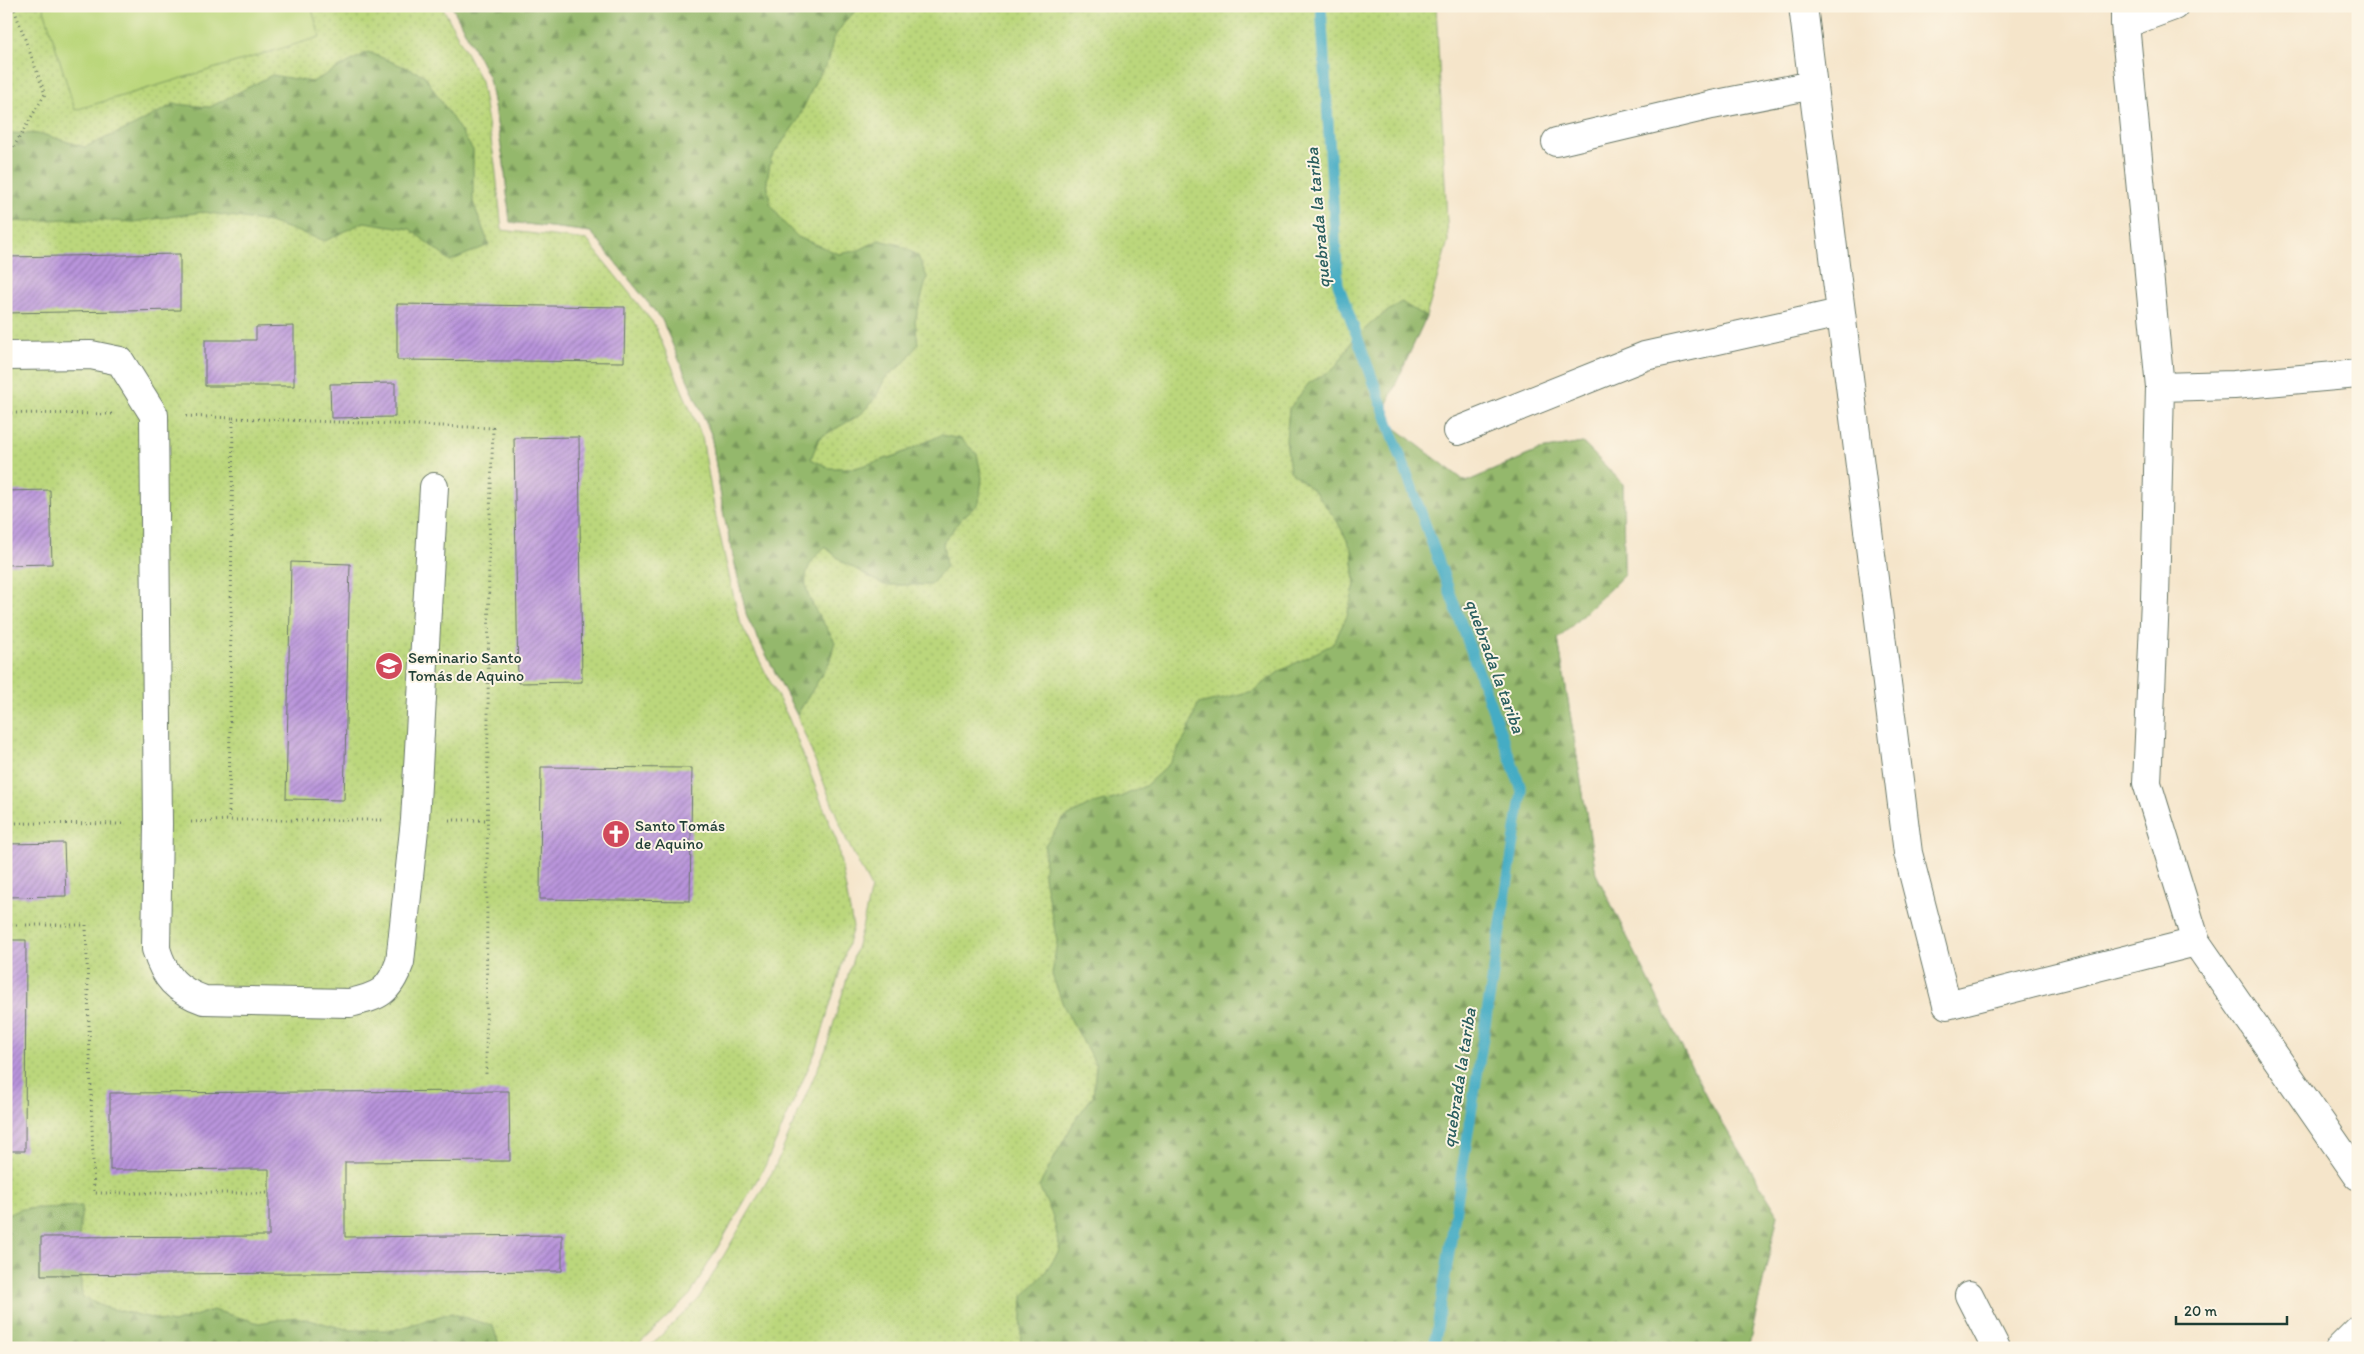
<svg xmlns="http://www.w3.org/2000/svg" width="2364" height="1354" viewBox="0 0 2364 1354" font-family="Itim,sans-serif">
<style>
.grass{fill:url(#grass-dots);stroke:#6d8a58}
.forest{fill:url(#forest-firs);stroke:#5a7a50}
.garden{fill:#bbd77c;stroke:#6d8a58}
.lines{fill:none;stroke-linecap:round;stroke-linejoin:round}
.stream{stroke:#45acc4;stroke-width:11}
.building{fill:url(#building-hatch)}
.minor-casing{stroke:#6a7868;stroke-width:30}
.path{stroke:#6a7868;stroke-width:3;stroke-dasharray:1 4;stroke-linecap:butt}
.minor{stroke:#fff;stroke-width:28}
.labels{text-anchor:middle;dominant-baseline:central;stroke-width:4;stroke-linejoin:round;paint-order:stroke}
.poi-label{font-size:16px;fill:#1f3d34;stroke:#fcf5e5;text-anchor:start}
.water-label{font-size:18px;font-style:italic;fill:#2a5e5f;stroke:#fcf5e5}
</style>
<defs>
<pattern id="grass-dots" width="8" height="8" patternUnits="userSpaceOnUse" patternTransform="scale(1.25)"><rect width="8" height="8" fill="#bbd77c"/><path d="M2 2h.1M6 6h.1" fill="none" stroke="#a0b96c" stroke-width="1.8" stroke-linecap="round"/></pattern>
<pattern id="forest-firs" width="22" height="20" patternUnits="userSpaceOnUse" patternTransform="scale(1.25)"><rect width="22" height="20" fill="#94b86c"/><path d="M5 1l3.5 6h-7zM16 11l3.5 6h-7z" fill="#78975a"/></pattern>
<pattern id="building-hatch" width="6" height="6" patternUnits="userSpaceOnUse" patternTransform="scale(1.25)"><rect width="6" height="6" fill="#b994dc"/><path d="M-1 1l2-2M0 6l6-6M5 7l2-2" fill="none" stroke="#967ab3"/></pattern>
</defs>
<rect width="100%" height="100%" fill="#fcf5e5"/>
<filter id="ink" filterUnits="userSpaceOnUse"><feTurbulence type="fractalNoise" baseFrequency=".02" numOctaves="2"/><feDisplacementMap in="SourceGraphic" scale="10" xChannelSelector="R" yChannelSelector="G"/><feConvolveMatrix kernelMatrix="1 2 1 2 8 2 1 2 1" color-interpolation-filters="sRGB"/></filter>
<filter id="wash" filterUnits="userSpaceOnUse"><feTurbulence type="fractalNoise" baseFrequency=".0096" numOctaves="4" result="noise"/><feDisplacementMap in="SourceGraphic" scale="20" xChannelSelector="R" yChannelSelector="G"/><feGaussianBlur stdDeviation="1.12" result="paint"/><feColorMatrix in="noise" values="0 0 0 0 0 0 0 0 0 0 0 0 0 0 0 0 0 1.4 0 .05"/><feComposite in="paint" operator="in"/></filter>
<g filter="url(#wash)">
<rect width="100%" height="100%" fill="#f5e5ca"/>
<path class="grass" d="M 6,6 L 442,6 L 481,81 L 495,164 L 502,230 L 587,240 L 654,324 L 702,437 L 716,518 L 739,620 L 789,719 L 837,842 L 853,927 L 818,1046 L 765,1166 L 690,1295 L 635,1348 L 6,1348 Z
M 452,6 L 1436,6 L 1448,241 L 1426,317 L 1380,417 L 1466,482 L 1540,450 L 1583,443 L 1623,484 L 1624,575 L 1558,639 L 1596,874 L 1706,1096 L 1778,1215 L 1748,1348 L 648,1348 L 698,1300 L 774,1169 L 826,1049 L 862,928 L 871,888 L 846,839 L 797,715 L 747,617 L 724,516 L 711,434 L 662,320 L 591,232 L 510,222 L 504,163 L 489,78 Z"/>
<path class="forest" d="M 452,6 L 861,6 L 846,20 L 833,39 L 829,60 L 816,80 L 798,120 L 771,158 L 767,181 L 770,203 L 783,222 L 798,237 L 839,254 L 859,250 L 879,240 L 900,245 L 918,256 L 927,277 L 915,321 L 918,344 L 904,363 L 885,378 L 876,397 L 860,415 L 819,438 L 811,459 L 830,468 L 855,468 L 898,455 L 941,435 L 961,439 L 977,454 L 982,478 L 979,503 L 961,519 L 943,543 L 946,566 L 931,585 L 884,585 L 843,562 L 825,547 C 786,581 815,606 835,642 L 829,663 L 797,715 L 747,617 L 724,516 L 711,434 L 662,320 L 591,232 L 510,222 L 504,163 L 489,78 Z
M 368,52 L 424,75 L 473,150 L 473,202 L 489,245 L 450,261 L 410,229 L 364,222 L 325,241 L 269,222 L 203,212 L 134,222 L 68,219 L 6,222 L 6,133 L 42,134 L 85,147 L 131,127 L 174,104 L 210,107 L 272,75 L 312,82 Z
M 1401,302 L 1426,317 L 1381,417 L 1466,482 L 1540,450 L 1583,443 L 1623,484 L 1624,575 L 1558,639 L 1596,874 L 1706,1096 L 1778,1215 L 1748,1348 L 1020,1348 L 1023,1296 L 1044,1274 L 1060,1249 L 1053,1217 L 1039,1186 L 1075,1120 L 1093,1096 L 1096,1065 L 1064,1007 L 1052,975 L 1057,941 L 1044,877 L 1045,845 L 1063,819 L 1089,805 L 1118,798 L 1145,786 L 1169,764 L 1186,736 L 1198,704 L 1253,691 L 1280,671 L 1333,644 L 1347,616 L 1355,584 L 1352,550 L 1337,521 L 1315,492 L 1290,471 L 1286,440 L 1289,409 L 1309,383 L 1335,368 L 1353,340 L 1375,320 Z
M 82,1206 L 78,1248 L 82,1297 L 104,1307 L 173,1323 L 213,1310 L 259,1323 L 296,1317 L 351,1330 L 394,1330 L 450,1313 L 493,1326 L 500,1348 L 6,1348 L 6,1215 L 22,1209 Z"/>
<path class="garden" d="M 43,6 L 311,6 L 320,37 L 75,110 Z"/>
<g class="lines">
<path class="stream" d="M 1321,6 L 1338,284 L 1522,791 L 1434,1348"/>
</g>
<g id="blocks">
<path class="building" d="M 180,254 L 180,310 L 6,313 L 6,257 Z
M 397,304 L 625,307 L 624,362 L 397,360 Z
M 294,326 L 294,386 L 205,386 L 205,340 L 256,340 L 256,327 Z
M 395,383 L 395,417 L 331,418 L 330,384 Z
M 579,437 L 582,682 L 518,683 L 514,438 Z
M 50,490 L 52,564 L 6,565 L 6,491 Z
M 291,562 L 350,564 L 344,800 L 286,799 Z
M 541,767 L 692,768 L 690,901 L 540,899 Z
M 64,843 L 66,896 L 6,897 L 6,844 Z
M 6,940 L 26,940 L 25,1151 L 6,1151 Z
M 509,1091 L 510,1161 L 345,1162 L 345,1237 L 562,1235 L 562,1271 L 41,1275 L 41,1237 L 269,1236 L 269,1169 L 110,1170 L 110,1093 Z"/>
</g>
</g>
<g filter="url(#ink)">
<use href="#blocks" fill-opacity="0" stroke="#6a7868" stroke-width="1"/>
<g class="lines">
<g class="minor-casing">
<path id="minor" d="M 1803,6 L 1908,853 L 1947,1005 L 2196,942
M 2125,6 L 2125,24 L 2160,387 L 2155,599 L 2147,783 L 2196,942 L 2358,1176
M 2125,24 L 2174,6
M 1556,142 L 1712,105 L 1813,85
M 6,356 L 91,355 L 120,361 L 154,415 L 158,824 L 156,949 C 165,978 176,990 204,1000 L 350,1003 C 380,996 389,992 400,962 L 415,820 L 434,487
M 2160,387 L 2234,385 L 2358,374
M 1458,431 L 1645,356 L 1840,313
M 1969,1295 L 1996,1348
M 2340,1348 L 2358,1330"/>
</g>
<path class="path" d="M 6,160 L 45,94 L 13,6
M 6,413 L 115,414
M 186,416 L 233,418 L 229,820
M 233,418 L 493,428 L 489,545 L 486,1075
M 449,820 L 488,820
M 191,822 L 229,820 L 382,820
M 6,823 L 125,824
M 6,925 L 86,925 L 94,1193 L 269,1193"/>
<use href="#minor" class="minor"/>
</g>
</g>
<defs>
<g id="university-disc" transform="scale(1.4375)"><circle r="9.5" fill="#d1495b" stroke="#fcf5e5"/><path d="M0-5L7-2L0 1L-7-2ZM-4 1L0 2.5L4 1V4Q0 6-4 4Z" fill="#fff"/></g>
<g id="church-disc" transform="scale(1.4375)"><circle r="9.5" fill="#d1495b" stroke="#fcf5e5"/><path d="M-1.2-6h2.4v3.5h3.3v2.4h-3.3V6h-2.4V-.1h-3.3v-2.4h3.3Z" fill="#fff"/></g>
</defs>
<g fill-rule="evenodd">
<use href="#university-disc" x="389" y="666"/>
<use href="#church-disc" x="616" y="834"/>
</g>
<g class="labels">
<g class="poi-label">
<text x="408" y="657">Seminario Santo<tspan x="408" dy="18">Tomás de Aquino</tspan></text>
<text x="635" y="825">Santo Tomás<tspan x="635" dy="18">de Aquino</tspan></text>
</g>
<g class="water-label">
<text transform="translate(1318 218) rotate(-95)">quebrada la tariba</text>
<text transform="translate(1495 666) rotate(70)">quebrada la tariba</text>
<text transform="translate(1459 1078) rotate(-81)">quebrada la tariba</text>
</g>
</g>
<rect width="2364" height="1354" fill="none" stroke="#fcf5e5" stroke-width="25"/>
<path d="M2176 1316v8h111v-8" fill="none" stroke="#1f3d34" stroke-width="2.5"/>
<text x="2184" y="1316" font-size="15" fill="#1f3d34" stroke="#fcf5e5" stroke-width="4" paint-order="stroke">20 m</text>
</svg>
